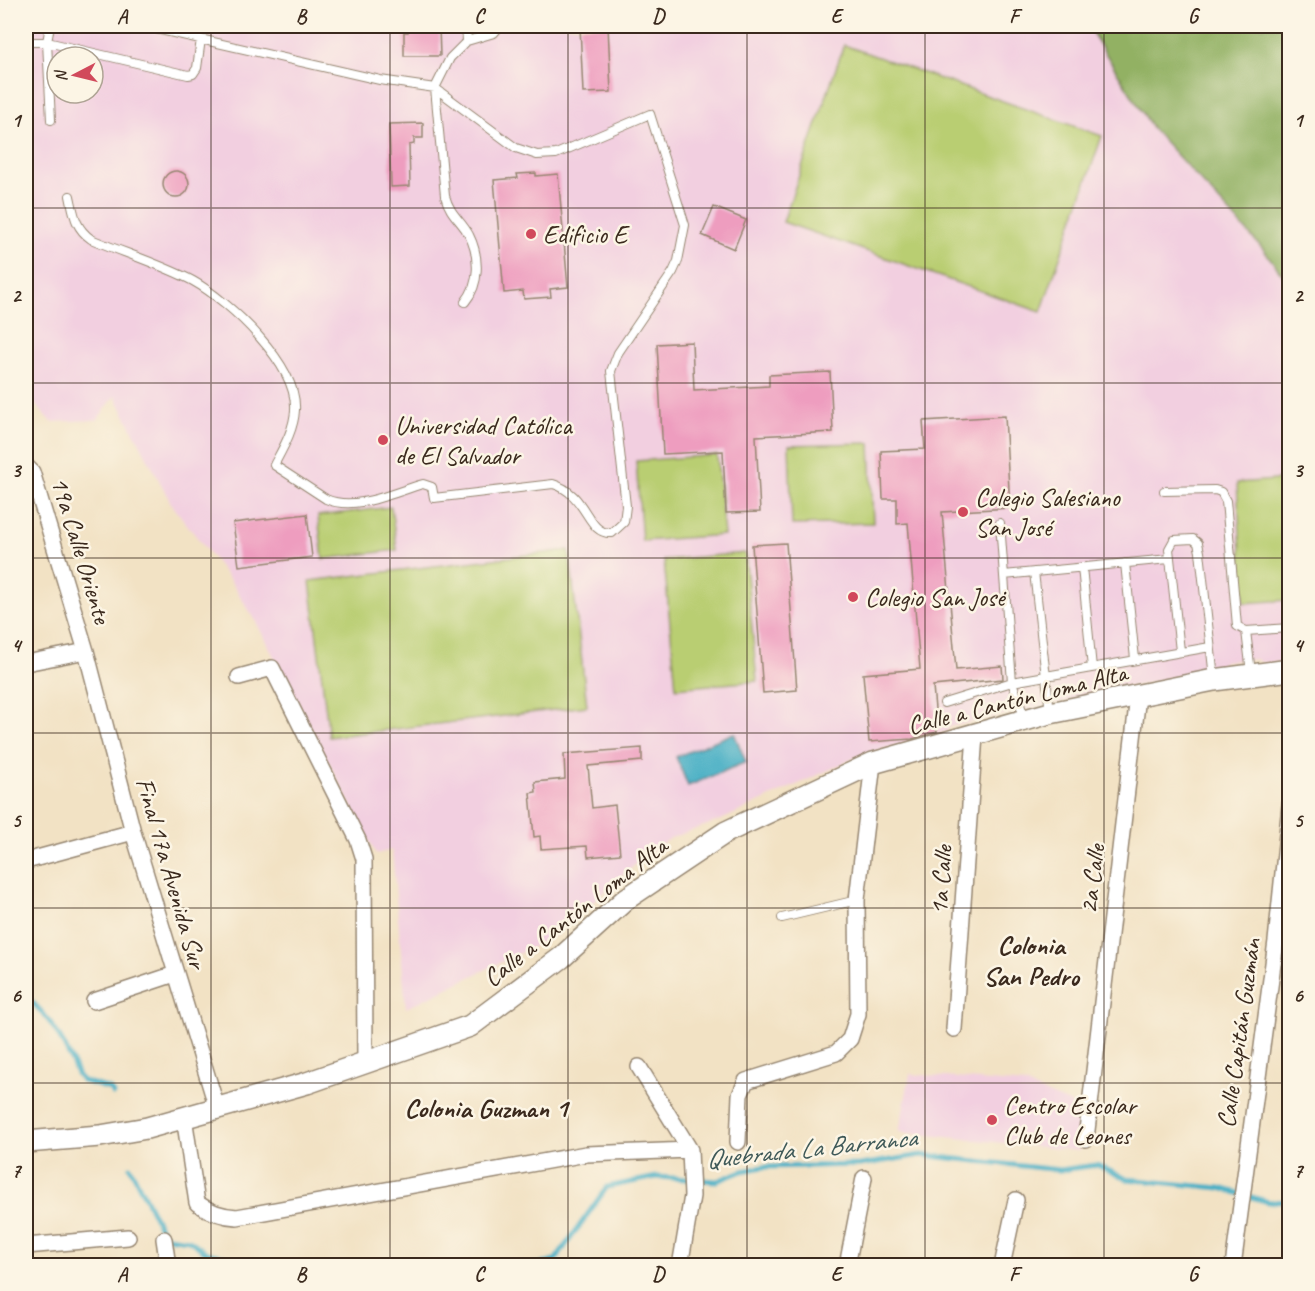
<svg xmlns="http://www.w3.org/2000/svg" width="1315" height="1291" viewBox="0 0 1315 1291" font-family="Caveat,sans-serif">
<style>
.built{fill:#f2cfe0;fill-rule:evenodd}
.green{fill:#b9ce72;stroke:#7a7c48;stroke-width:1.5}
.forest{fill:#92b164;stroke:#666e41;stroke-width:1.5}
.water{fill:#46afc5;stroke:#406c72;stroke-width:1.5}
.lines{fill:none;stroke-linecap:round;stroke-linejoin:round}
.stream{stroke:#46afc5;stroke-width:5}
.building{fill:#ee9dbf}
.lane-casing{stroke:#968671;stroke-width:10}
.street-casing{stroke:#968671;stroke-width:18}
.secondary-casing{stroke:#968671;stroke-width:24}
.lane{stroke:#fff;stroke-width:8}
.street{stroke:#fff;stroke-width:15}
.secondary{stroke:#fff;stroke-width:21}
.grid{fill:none;stroke:#3b2a1e;stroke-width:1.5;stroke-opacity:0.55}
.poi-dot{fill:#d1495b;stroke:#fcf5e5;stroke-width:2}
.labels{text-anchor:middle;dominant-baseline:central;stroke-width:5;stroke-linejoin:round;paint-order:stroke}
.poi-label{font-size:26px;fill:#3b2a1e;stroke:#fcf5e5;text-anchor:start}
.street-label{font-size:26px;fill:#3b2a1e;stroke:#fcf5e5}
.neighbourhood-label{font-size:27px;font-weight:bold;fill:#3b2a1e;stroke:#fcf5e5}
.water-label{font-size:27px;font-style:italic;fill:#3f5958;stroke:#fcf5e5}
.neatline{fill:none;stroke:#3b2a1e;stroke-width:2}
.grid-label{font-size:20px;text-anchor:middle;font-weight:bold;fill:#3b2a1e}
</style>
<rect width="100%" height="100%" fill="#fcf5e5"/>
<filter id="ink" filterUnits="userSpaceOnUse"><feTurbulence type="fractalNoise" baseFrequency=".0167" numOctaves="2"/><feDisplacementMap in="SourceGraphic" scale="12" xChannelSelector="R" yChannelSelector="G"/><feConvolveMatrix kernelMatrix="1 2 1 2 8 2 1 2 1" color-interpolation-filters="sRGB"/></filter>
<filter id="wash" filterUnits="userSpaceOnUse"><feTurbulence type="fractalNoise" baseFrequency=".008" numOctaves="4" result="noise"/><feDisplacementMap in="SourceGraphic" scale="24" xChannelSelector="R" yChannelSelector="G"/><feGaussianBlur stdDeviation="1.35" result="paint"/><feColorMatrix in="noise" values="0 0 0 0 0 0 0 0 0 0 0 0 0 0 0 0 0 1.4 0 .05"/><feComposite in="paint" operator="in"/></filter>
<g filter="url(#wash)">
<rect width="100%" height="100%" fill="#f2e2c4"/>
<path class="built" d="M 26,26 L 1088,26 L 1153,129 L 1263,249 L 1289,283 L 1289,662 L 1262,663 L 1256,659 L 1224,661 L 1220,667 L 949,727 L 947,732 L 859,756 L 721,820 L 671,838 L 643,857 L 555,936 L 406,1008 L 392,850 L 376,854 L 255,620 L 230,580 L 172,505 L 115,396 L 97,420 L 51,422 L 26,394 ZM 57,57 L 93,57 L 93,93 L 57,93 Z
M 910,1074 L 1024,1084 L 1084,1109 L 1079,1151 L 899,1132 Z"/>
<path class="green" d="M 844,45 L 1102,136 L 1041,312 L 783,222 Z
M 870,443 L 873,523 L 792,525 L 789,445 Z
M 717,455 L 724,535 L 642,541 L 636,461 Z
M 1289,479 L 1289,600 L 1244,603 L 1237,483 Z
M 391,507 L 397,550 L 323,559 L 318,516 Z
M 569,550 L 587,706 L 329,737 L 310,581 Z
M 745,553 L 757,681 L 676,688 L 664,560 Z"/>
<path class="forest" d="M 1088,26 L 1289,26 L 1289,283 L 1263,249 L 1153,129 Z"/>
<path class="water" d="M 734,733 L 746,762 L 688,786 L 676,757 Z"/>
<g class="lines">
<path class="stream" d="M 26,997 C 52,1018 66,1046 78,1076 L 83,1081 L 110,1089 L 113,1094
M 130,1167 L 162,1232 L 167,1237 L 189,1240 L 207,1253 L 233,1258 L 245,1266
M 524,1266 L 549,1263 L 556,1259 L 607,1187 L 657,1177 L 717,1181 L 742,1171 L 763,1167 L 860,1165 L 921,1155 L 1060,1170 L 1097,1165 L 1127,1179 L 1220,1188 L 1269,1202 L 1290,1201"/>
</g>
<g id="blocks">
<path class="building" d="M 408,26 L 439,26 L 440,56 L 404,56 L 404,32 L 408,32 Z
M 580,26 L 608,26 L 611,92 L 583,93 Z
M 423,123 L 423,138 L 414,138 L 414,144 L 409,145 L 410,186 L 391,187 L 389,124 Z
M163 184a13 13 0 1 1 26 0a13 13 0 1 1-26 0Z
M 536,173 L 536,176 L 558,174 L 568,287 L 550,289 L 551,297 L 524,299 L 523,291 L 504,293 L 494,180 L 518,178 L 517,174 Z
M 714,207 L 746,220 L 734,249 L 702,235 Z
M 692,342 L 694,390 L 769,386 L 769,375 L 830,372 L 833,432 L 756,436 L 760,512 L 726,513 L 723,451 L 663,454 L 657,344 Z
M 1005,416 L 1010,508 L 942,512 L 956,670 L 1002,666 L 1003,679 L 933,686 L 937,732 L 912,739 L 869,742 L 863,674 L 920,669 L 908,523 L 897,524 L 897,499 L 883,499 L 881,451 L 925,449 L 923,421 Z
M 307,514 L 312,557 L 239,566 L 233,523 Z
M 786,543 L 797,690 L 763,693 L 752,545 Z
M 642,748 L 642,761 L 588,766 L 592,808 L 615,805 L 620,854 L 588,857 L 587,846 L 541,849 L 540,836 L 534,837 L 530,793 L 536,792 L 535,782 L 565,779 L 564,754 Z"/>
</g>
</g>
<g filter="url(#ink)">
<use href="#blocks" fill-opacity="0" stroke="#968671" stroke-width="1.5"/>
<g class="lines">
<g class="lane-casing">
<path id="lane" d="M 50,26 L 47,42 L 51,120
M 466,26 L 467,41
M 26,42 L 47,42 L 188,75 L 193,74 L 197,68 L 201,39
M 70,196 C 74,214 75,228 91,239 C 124,253 161,264 193,281 C 229,301 298,365 295,410 C 294,430 283,448 274,465 L 326,499 C 355,512 394,492 423,484 L 432,487 L 434,498 L 553,484 C 588,494 586,535 612,533 L 624,522 L 626,506 L 611,371 L 618,353 L 673,272 L 678,261 L 685,225 L 650,114 L 556,154 L 537,155 L 516,148 L 435,88 L 380,80 L 143,26
M 465,302 C 480,284 480,257 469,235 C 461,220 450,215 445,196 L 435,88 L 450,58 L 467,41 L 494,33 L 500,26
M 1164,491 L 1215,490 L 1221,492 L 1226,501 L 1237,626 L 1246,631 L 1290,628
M 1000,523 L 1012,682 L 1025,719
M 1125,563 L 1135,659
M 1082,567 L 1092,668
M 1034,572 L 1050,712
M 1004,575 L 1169,559
M 1246,631 L 1251,673
M 1180,651 L 1169,549 L 1174,540 L 1193,539 L 1198,543 L 1200,552 L 1214,678
M 944,703 L 1012,682 L 1210,647
M 782,918 L 857,900"/>
</g>
<g class="street-casing">
<path id="street" d="M 26,466 L 32,472 L 86,651 L 133,832 L 217,1108
M 26,663 L 86,651
M 239,677 L 272,668 L 358,840 L 364,859 L 365,1064
M 26,861 L 133,832
M 94,1001 L 175,974
M 954,1029 L 975,735
M 639,1067 L 690,1150 L 692,1196 L 680,1266
M 184,1117 L 197,1203 C 210,1212 221,1216 237,1217 L 586,1154 L 690,1150
M 1086,1139 L 1138,696
M 738,1142 L 740,1095 L 746,1081 L 836,1053 L 850,1039 L 858,1014 L 857,900 L 873,763
M 164,1239 L 168,1266
M 26,1246 L 128,1237
M 847,1266 L 864,1178
M 1002,1266 L 1016,1200
M 1233,1266 L 1276,941 L 1290,805"/>
</g>
<g class="secondary-casing">
<path id="secondary" d="M 26,1142 L 100,1136 L 147,1128 L 307,1083 L 470,1026 L 561,958 L 626,899 L 726,832 L 873,763 L 1050,713 L 1214,680 L 1290,670"/>
</g>
<use href="#lane" class="lane"/>
<use href="#street" class="street"/>
<use href="#secondary" class="secondary"/>
</g>
</g>
<path class="grid" d="M 211,26 L 211,1266M 390,26 L 390,1266M 568,26 L 568,1266M 747,26 L 747,1266M 925,26 L 925,1266M 1104,26 L 1104,1266M 26,208 L 1290,208M 26,383 L 1290,383M 26,558 L 1290,558M 26,733 L 1290,733M 26,908 L 1290,908M 26,1083 L 1290,1083"/>
<g class="poi-dot">
<circle cx="531" cy="234" r="6"/>
<circle cx="383" cy="440" r="6"/>
<circle cx="963" cy="512" r="6"/>
<circle cx="853" cy="597" r="6"/>
<circle cx="992" cy="1120" r="6"/>
</g>
<g class="labels">
<g class="poi-label">
<text x="543" y="234">Edificio E</text>
<text x="395" y="425">Universidad Católica<tspan x="395" dy="30">de El Salvador</tspan></text>
<text x="975" y="497">Colegio Salesiano<tspan x="975" dy="30">San José</tspan></text>
<text x="865" y="597">Colegio San Josė</text>
<text x="1004" y="1105">Centro Escolar<tspan x="1004" dy="30">Club de Leones</tspan></text>
</g>
<g class="street-label">
<text transform="translate(81 550) rotate(73)">19a Calle Oriente</text>
<text transform="translate(1017 699) rotate(-14)">Calle a Cantón Loma Alta</text>
<text transform="translate(171 873) rotate(74)">Final 17a Avenida Sur</text>
<text transform="translate(1092 879) rotate(-83)">2a Calle</text>
<text transform="translate(941 880) rotate(-86)">1a Calle</text>
<text transform="translate(575 912) rotate(-38)">Calle a Cantón Loma Alta</text>
<text transform="translate(1239 1033) rotate(-82)">Calle Capitán Guzmán</text>
</g>
<g class="neighbourhood-label">
<text x="1031" y="945">Colonia<tspan x="1031" dy="31">San Pedro</tspan></text>
<text x="486" y="1108">Colonia Guzman 1</text>
</g>
<g class="water-label">
<text transform="translate(811 1148) rotate(-6)">Quebrada La Barranca</text>
</g>
</g>
<rect width="1315" height="1291" fill="none" stroke="#fcf5e5" stroke-width="66"/>
<g transform="translate(75 75) rotate(263)"><circle r="28" fill="#fcf5e5" stroke="#afa495" stroke-width="1.5"/>
<path d="M0-4.5L10 22L0 15L-10 22Z" fill="#d1495b"/>
<text y="-9" font-size="16" font-weight="bold" text-anchor="middle" fill="#3b2a1e">N</text>
</g>
<rect x="33" y="33" width="1249" height="1225" class="neatline"/>
<g class="grid-label">
<text x="122" y="23">A</text>
<text x="301" y="23">B</text>
<text x="479" y="23">C</text>
<text x="658" y="23">D</text>
<text x="836" y="23">E</text>
<text x="1014" y="23">F</text>
<text x="1193" y="23">G</text>
<text x="16" y="127">1</text>
<text x="1298" y="127">1</text>
<text x="16" y="302">2</text>
<text x="1298" y="302">2</text>
<text x="16" y="477">3</text>
<text x="1298" y="477">3</text>
<text x="16" y="652">4</text>
<text x="1298" y="652">4</text>
<text x="16" y="827">5</text>
<text x="1298" y="827">5</text>
<text x="16" y="1002">6</text>
<text x="1298" y="1002">6</text>
<text x="16" y="1177">7</text>
<text x="1298" y="1177">7</text>
<text x="122" y="1281">A</text>
<text x="301" y="1281">B</text>
<text x="479" y="1281">C</text>
<text x="658" y="1281">D</text>
<text x="836" y="1281">E</text>
<text x="1014" y="1281">F</text>
<text x="1193" y="1281">G</text>
</g>
</svg>
